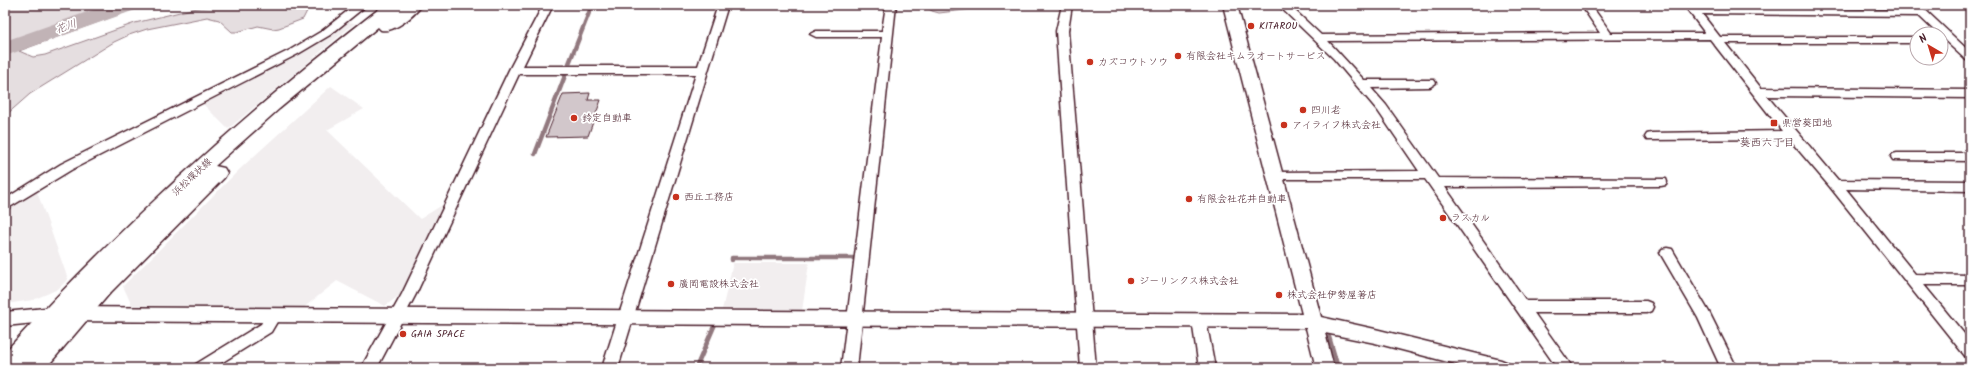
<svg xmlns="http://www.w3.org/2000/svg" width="1975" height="373" viewBox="0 0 1975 373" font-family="Kalam,'Klee One',sans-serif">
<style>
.built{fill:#f2eeef}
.green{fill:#e5dee0;stroke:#987e86}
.water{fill:#c1b3b6;stroke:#91787e}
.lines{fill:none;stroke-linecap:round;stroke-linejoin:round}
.stream{stroke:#91787e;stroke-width:4.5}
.river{fill:#c1b3b6;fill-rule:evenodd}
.building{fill:#d2c7cb;stroke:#4a1f2b}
.minor-casing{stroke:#4a1f2b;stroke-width:3}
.tertiary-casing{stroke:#4a1f2b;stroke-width:3}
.primary-casing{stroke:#4a1f2b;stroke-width:3}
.minor{fill:#fff;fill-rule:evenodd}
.tertiary{fill:#fff;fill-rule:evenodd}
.primary{fill:#fff;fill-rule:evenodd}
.poi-dot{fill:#c8321e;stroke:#fff;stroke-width:1.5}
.labels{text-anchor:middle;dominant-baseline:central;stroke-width:3.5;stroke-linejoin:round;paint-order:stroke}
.poi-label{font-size:10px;fill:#4a1f2b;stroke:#fff;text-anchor:start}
.street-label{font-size:10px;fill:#4a1f2b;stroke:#fff}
.water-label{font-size:11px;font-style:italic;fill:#74535c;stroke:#fff}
.neighbourhood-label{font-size:11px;fill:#4a1f2b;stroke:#fff}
</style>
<rect width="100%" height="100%" fill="#fff"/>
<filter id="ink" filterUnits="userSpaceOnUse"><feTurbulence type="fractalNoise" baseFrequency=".025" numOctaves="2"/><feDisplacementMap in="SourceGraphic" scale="8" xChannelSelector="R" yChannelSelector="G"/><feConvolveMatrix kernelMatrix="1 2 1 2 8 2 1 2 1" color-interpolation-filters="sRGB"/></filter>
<g filter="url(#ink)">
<path class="built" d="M 347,22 L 355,23 L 228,129 L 201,102 L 329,34 Z
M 331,86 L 364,109 L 327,130 L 420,219 L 447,202 L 404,292 L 385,306 L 337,281 L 302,309 L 133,308 L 123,286 L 240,169 Z
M 36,189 L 68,279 L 58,289 L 33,300 L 5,304 L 5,209 Z
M 733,263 L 809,263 L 802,311 L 722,310 Z"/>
<path class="green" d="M 5,5 L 139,5 L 140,7 L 19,51 L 33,57 L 45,55 L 135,23 L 192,9 L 211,6 L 310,5 L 303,19 L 279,28 L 273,29 L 258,26 L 237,32 L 232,32 L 219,20 L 207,17 L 147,29 L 129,35 L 114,42 L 30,94 L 5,116 Z
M 898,5 L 1007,5 L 939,13 L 932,11 L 926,7 Z"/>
<path class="water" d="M 108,7 L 112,8 L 115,11 L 114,14 L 83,22 L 82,21 Z"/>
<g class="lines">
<path class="stream" d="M 568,66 L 592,5
M 535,154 L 566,73
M 732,260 L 732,258 L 853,258
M 1329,337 L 1338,368
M 696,368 L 715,324"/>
<path class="river" d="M 107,5 L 138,5 L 135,10 L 5,56 L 5,41 Z"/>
</g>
<path class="building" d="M 590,93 L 588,100 L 601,100 L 588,136 L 546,137 L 563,94 Z"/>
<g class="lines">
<g class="minor-casing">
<path id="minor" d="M 355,5 L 367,5 L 330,35 L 298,54 L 71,170 L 5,210 L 5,199 L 61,164 L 290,50 L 322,31 Z
M 543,5 L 553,5 L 523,66 L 698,66 L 718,5 L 728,5 L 618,368 L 602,368 L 696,74 L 519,74 L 416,294 L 377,368 L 361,368 L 402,294 L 509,70 Z
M 886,5 L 896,5 L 857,368 L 841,368 L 882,37 L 816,37 L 810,34 L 816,31 L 882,31 Z
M 1062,5 L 1072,5 L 1068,31 L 1096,368 L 1080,368 L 1056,31 Z
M 1278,5 L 1289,5 L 1321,35 L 1600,33 L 1581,5 L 1591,5 L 1611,33 L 1705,33 L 1684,5 L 1695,5 L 1697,8 L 1913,10 L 1911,7 L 1912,5 L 1920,5 L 1970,52 L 1970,61 L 1966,60 L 1941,37 L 1941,34 L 1938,34 L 1919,16 L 1702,14 L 1720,37 L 1917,37 L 1917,43 L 1725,43 L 1761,88 L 1970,90 L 1970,98 L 1767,96 L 1838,180 L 1970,181 L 1970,191 L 1846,189 L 1915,274 L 1970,275 L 1970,285 L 1924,285 L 1970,341 L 1970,358 L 1965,356 L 1830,187 L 1789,139 L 1647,140 L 1645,137 L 1647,134 L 1651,133 L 1782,131 L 1710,39 L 1328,41 L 1364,80 L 1434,80 L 1436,83 L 1430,87 L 1371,88 L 1386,105 L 1438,178 L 1666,179 L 1667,182 L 1666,185 L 1661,186 L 1445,187 L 1526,301 L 1646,301 L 1651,303 L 1653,307 L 1651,311 L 1646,313 L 1534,313 L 1573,368 L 1557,368 L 1425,179 L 1269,179 L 1268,176 L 1269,173 L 1274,172 L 1419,171 L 1378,111 L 1334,59 Z
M 1897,153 L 1970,153 L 1970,161 L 1893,160 L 1891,157 L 1893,154 Z
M 1667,248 L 1672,249 L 1709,312 L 1737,368 L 1721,368 L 1698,318 L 1660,253 L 1662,249 Z
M 274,309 L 279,311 L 281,315 L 271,332 L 213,368 L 193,368 L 196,364 L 261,324 L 269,311 Z
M 1199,314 L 1204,316 L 1206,320 L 1215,368 L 1199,368 L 1192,320 L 1194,316 Z"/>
</g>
<g class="tertiary-casing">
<path id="tertiary" d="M 1223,5 L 1237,5 L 1321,317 L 1375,329 L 1501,360 L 1508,363 L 1510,368 L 1471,368 L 1375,343 L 1325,333 L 1334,368 L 1316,368 L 1306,328 L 1304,328 L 55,321 L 5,326 L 5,312 L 55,307 L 1302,314 Z"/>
</g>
<g class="primary-casing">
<path id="primary" d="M 384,5 L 422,5 C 414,16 394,33 381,30 L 378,27 L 279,109 L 215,166 L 224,168 L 227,173 L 224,178 L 110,293 L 46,368 L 5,368 L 5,352 C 121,225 248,110 384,5 Z"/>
</g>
<use href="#minor" class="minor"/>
<use href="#tertiary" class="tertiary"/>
<use href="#primary" class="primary"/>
</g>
</g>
<g class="poi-dot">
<circle cx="1251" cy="26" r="4"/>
<circle cx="1178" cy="56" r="4"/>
<circle cx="1090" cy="62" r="4"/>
<circle cx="1303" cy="110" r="4"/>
<circle cx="574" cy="118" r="4"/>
<rect x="1770" y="119" width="8" height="8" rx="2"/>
<circle cx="1284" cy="125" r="4"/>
<circle cx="676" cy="197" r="4"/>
<circle cx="1189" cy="199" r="4"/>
<circle cx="1443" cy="218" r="4"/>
<circle cx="1131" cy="281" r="4"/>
<circle cx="671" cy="284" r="4"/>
<circle cx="1279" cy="295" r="4"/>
<circle cx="403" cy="334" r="4"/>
</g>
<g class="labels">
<g class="poi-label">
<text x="1259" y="26">KITAROU</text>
<text x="1186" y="56">有限会社キムラオートサービス</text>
<text x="1098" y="62">カズコウトソウ</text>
<text x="1311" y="110">四川老</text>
<text x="582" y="118">鈴定自動車</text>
<text x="1782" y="123">県営葵団地</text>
<text x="1292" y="125">アイライフ株式会社</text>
<text x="684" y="197">西丘工務店</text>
<text x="1197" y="199">有限会社花井自動車</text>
<text x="1451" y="218">ラスカル</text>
<text x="1139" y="281">ジーリンクス株式会社</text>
<text x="679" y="284">廣岡電設株式会社</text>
<text x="1287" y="295">株式会社伊勢屋箸店</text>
<text x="411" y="334">GAIA SPACE</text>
</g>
<g class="street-label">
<text transform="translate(192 177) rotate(-43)">浜松環状線</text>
</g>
<g class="water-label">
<text transform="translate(66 27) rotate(-20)">花川</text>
</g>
<g class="neighbourhood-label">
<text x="1767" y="143">葵西六丁目</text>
</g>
</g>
<rect width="1975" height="373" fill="none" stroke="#fff" stroke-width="20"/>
<rect x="10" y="10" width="1955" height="353" fill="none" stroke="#4a1f2b" stroke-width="1.5" filter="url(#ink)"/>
<g transform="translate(1929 46) rotate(322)"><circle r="19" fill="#ffffff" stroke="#b7a5aa"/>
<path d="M0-3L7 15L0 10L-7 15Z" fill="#c8321e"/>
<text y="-6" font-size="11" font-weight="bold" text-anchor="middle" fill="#4a1f2b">N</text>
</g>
</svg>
